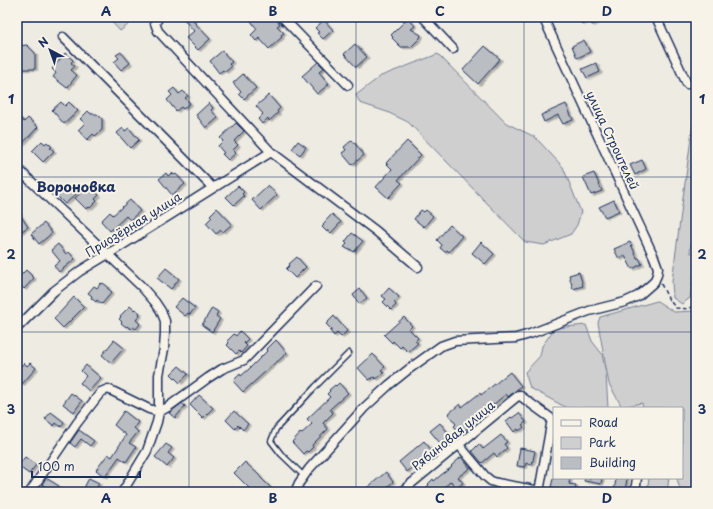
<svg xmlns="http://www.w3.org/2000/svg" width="713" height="509" viewBox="0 0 713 509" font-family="'Playpen Sans',sans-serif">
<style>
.green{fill:#cfcfcf;stroke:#757f96}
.building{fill:#babdc2;stroke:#1b2f5e;filter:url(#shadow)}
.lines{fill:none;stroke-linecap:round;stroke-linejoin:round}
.lane-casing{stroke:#1b2f5e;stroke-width:7}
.street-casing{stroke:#1b2f5e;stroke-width:11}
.path{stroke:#1b2f5e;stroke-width:1.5;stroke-dasharray:4 3;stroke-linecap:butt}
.lane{stroke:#f7f3e8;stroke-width:4}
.street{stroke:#f7f3e8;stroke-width:8}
.grid{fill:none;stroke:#1b2f5e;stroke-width:1;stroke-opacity:0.55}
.labels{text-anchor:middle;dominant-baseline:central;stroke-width:4;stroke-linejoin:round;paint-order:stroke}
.street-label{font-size:12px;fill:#1b2f5e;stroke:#f7f3e8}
.quarter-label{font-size:14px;font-weight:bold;fill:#1b2f5e;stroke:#f7f3e8}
.neatline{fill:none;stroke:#1b2f5e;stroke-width:1.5}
.grid-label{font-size:13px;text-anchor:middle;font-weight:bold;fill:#1b2f5e}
</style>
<defs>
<filter id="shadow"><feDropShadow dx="2.5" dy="1.5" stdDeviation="0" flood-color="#0004"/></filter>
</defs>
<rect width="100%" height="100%" fill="#eeebe2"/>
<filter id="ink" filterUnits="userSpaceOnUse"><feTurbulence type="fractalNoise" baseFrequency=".025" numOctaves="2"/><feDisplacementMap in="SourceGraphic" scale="8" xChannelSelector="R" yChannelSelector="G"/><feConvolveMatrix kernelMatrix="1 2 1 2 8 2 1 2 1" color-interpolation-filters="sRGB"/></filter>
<g filter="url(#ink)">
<path class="green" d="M 107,17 L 138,17 L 120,31 Z
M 438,54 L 506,123 L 535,137 L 563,167 L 581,212 L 577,225 L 571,234 L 544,245 L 525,242 L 408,122 L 387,112 L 360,103 L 356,95 L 381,76 Z
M 696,100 L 696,222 L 694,226 L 690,252 L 696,255 L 696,258 L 690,298 L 682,304 L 673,298 L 672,281 Z
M 657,301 L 674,312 L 696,311 L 696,492 L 682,492 L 679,486 L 677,478 L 682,478 L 682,408 L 643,408 L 642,403 L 622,407 L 609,384 L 598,323 L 600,317 Z
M 586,325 L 592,341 L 602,354 L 606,374 L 608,408 L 567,408 L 530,388 L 525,372 L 540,356 L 542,346 L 555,328 Z
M 649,478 L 669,478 L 667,492 L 647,492 Z"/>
<path class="building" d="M 182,17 L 197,17 L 193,21 L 210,39 L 198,50 L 186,38 L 194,31 Z
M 248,17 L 274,17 L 280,24 L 277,26 L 284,33 L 281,35 L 282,37 L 269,49 L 259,38 L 256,41 L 251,35 L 257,29 Z
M 578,17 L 596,17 L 599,21 L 592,25 L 589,20 L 582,24 Z
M 408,18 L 415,26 L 411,29 L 421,35 L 420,38 L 411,47 L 401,47 L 392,38 L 393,37 L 391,35 Z
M 324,20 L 333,30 L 323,39 L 317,33 L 319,32 L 315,28 Z
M 584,40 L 590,52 L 577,58 L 572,46 Z
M 355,44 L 367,57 L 356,67 L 344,54 Z
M 27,45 L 35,53 L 35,69 L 17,69 L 17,46 Z
M 485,46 L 500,59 L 478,84 L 463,70 Z
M 222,51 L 232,62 L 229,64 L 231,67 L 225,72 L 223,70 L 219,73 L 210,61 Z
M 121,52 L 130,63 L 121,70 L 114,62 L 119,58 L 116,55 Z
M 65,53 L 73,60 L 71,63 L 75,66 L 71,70 L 77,75 L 67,88 L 53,77 L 56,73 L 52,69 Z
M 318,62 L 324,68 L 319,72 L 329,84 L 317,94 L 302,76 Z
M 596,63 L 600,72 L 587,78 L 582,69 Z
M 243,74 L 256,88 L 244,99 L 239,94 L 241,92 L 233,83 Z
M 174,88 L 179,94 L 183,91 L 188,96 L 185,98 L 190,103 L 183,109 L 181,107 L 176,111 L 167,100 L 172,95 L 169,92 Z
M 269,95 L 280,108 L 277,111 L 278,113 L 269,121 L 268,118 L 262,124 L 258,119 L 263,114 L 256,106 Z
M 61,102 L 65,106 L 69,102 L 78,111 L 64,124 L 52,110 Z
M 209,103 L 213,108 L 211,110 L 218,118 L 206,128 L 196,115 Z
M 566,104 L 573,120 L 563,124 L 558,115 L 544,122 L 541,115 Z
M 88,111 L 91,114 L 97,114 L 102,119 L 102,130 L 95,136 L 93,134 L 87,140 L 78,130 L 85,123 L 80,119 Z
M 21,118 L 24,122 L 28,118 L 38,127 L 22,144 L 17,139 L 17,122 Z
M 236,123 L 244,131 L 234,141 L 238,145 L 233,150 L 236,153 L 228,160 L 222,154 L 224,153 L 218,146 L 223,141 L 220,138 Z
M 123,128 L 125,131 L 129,128 L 139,140 L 130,148 L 117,133 Z
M 352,140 L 364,155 L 352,165 L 342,153 L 346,150 L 344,147 Z
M 42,141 L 45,144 L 47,142 L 52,147 L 50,148 L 54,151 L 43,162 L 32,151 Z
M 298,141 L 306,147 L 300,155 L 292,149 Z
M 407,141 L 421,155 L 398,180 L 402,183 L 388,198 L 376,187 L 392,169 L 386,163 Z
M 642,160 L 646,169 L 635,175 L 630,165 Z
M 166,173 L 168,176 L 172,173 L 174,175 L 176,174 L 185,184 L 172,195 L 159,179 Z
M 594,173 L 602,191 L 591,195 L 583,177 Z
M 268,185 L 277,195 L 261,210 L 252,200 Z
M 68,186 L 76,194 L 65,204 L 57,196 Z
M 238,186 L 244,192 L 242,194 L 244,196 L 234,205 L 226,197 Z
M 86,188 L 90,193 L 93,190 L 99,195 L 95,199 L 97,201 L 90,208 L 89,207 L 86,209 L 75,198 Z
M 130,200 L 140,211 L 130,220 L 126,216 L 110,231 L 101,221 L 110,212 L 113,215 Z
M 614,200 L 619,211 L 605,217 L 599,207 Z
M 217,208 L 232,224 L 223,232 L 221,230 L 216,234 L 206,223 L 212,217 L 210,215 Z
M 17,210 L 28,227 L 17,234 Z
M 421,210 L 424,212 L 426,210 L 433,216 L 424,227 L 414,219 Z
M 332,214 L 341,222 L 331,233 L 328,230 L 327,232 L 322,227 L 324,225 L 323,224 Z
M 44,223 L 52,233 L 39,244 L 31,234 Z
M 450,225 L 462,236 L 449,252 L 447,250 L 445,252 L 440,248 L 442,245 L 437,240 Z
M 352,233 L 363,241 L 354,252 L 350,249 L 349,250 L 344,247 L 347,244 L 345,242 Z
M 481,242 L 494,254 L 485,264 L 472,253 Z
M 630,242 L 637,258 L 639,258 L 642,264 L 632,269 L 625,256 L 619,259 L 614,249 Z
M 58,244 L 66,254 L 69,252 L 75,259 L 59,272 L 54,266 L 60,261 L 51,250 Z
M 297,257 L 306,267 L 295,278 L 286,269 L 290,265 L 289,264 Z
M 166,268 L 179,279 L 171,289 L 157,278 Z
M 26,270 L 34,278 L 24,289 L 17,282 L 17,279 Z
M 579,272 L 583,286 L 573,289 L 569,275 Z
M 101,283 L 102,284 L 103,283 L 108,287 L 107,288 L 112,292 L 102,304 L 97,300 L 96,302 L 91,298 L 92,296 L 88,293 L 94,286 L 97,288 Z
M 389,288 L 399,297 L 394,302 L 396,305 L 391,310 L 383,302 L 386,299 L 382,296 Z
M 360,289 L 367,298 L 359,304 L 353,295 Z
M 74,297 L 84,307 L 63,328 L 54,319 Z
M 182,298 L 195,308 L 190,314 L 188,313 L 185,316 L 174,307 Z
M 130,306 L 134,310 L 135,309 L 140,313 L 139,314 L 140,315 L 136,320 L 140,324 L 136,329 L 133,327 L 131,329 L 127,326 L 126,327 L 121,323 L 122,322 L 119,319 L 121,317 L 120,316 Z
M 212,308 L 218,312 L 216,316 L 220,319 L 212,332 L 202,325 Z
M 334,316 L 347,331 L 341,337 L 337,333 L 334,336 L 330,331 L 332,330 L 326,324 Z
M 404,317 L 412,326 L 409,329 L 418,338 L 415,341 L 418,343 L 408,352 L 402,346 L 400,348 L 393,341 L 392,343 L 384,335 Z
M 240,331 L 248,339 L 244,343 L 247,346 L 241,353 L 239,351 L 236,354 L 227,345 L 229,343 L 227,341 L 234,334 L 236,336 Z
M 114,340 L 124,348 L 111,363 L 102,355 Z
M 276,340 L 287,353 L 277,362 L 276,362 L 243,392 L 233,381 L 240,374 L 241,376 L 249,369 L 267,351 L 266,350 Z
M 373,354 L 385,367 L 381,370 L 384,373 L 376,379 L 374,377 L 369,380 L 358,368 Z
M 24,363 L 27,366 L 30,363 L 36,368 L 22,384 L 17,380 L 17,370 Z
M 86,365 L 101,378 L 89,391 L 80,383 L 86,376 L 81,371 Z
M 179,366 L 188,374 L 180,383 L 171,374 Z
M 510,372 L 521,386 L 508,397 L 506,394 L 493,405 L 495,408 L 489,412 L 486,408 L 472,420 L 470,423 L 471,425 L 465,430 L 466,431 L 461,435 L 454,426 L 456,424 L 448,414 L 460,404 L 462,407 L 480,393 L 481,395 Z
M 339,383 L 348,393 L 330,409 L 333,413 L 323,423 L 328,429 L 312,445 L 313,447 L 308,452 L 306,451 L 303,454 L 292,442 L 300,433 L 301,434 L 312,424 L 307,419 L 330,397 L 327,394 L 330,391 L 329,390 L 335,385 L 336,386 Z
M 71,393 L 82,401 L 74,412 L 63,404 Z
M 199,395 L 213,408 L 203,418 L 190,405 Z
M 182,403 L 185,406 L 175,418 L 169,413 Z
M 124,411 L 138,422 L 134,428 L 138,432 L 129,443 L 136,447 L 126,462 L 119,457 L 105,477 L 96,470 L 108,454 L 112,457 L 126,435 L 114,425 Z
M 234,411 L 248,424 L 243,430 L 238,425 L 235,429 L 226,420 Z
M 51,412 L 64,422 L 61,427 L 56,423 L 54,426 L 45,419 Z
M 519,413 L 526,422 L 522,425 L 524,427 L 519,431 L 518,429 L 514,432 L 506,421 L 511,417 L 512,418 Z
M 440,423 L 450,435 L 440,443 L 430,431 Z
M 79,430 L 94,441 L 90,446 L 81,439 L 75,447 L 70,443 Z
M 501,435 L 507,442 L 504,444 L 507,448 L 497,457 L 494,453 L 482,463 L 472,451 L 479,444 L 483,449 Z
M 424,441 L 432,451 L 407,472 L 399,462 Z
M 166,444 L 172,448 L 168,453 L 174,458 L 167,467 L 155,457 Z
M 520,448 L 535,451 L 532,465 L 526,463 L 525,467 L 517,466 Z
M 25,457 L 36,465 L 29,474 L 18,466 Z
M 461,457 L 470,468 L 458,477 L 463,483 L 456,488 L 451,481 L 439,492 L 421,492 L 429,485 L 428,484 L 433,479 L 434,481 L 441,475 L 452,467 L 451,466 Z
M 245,462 L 260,476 L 260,477 L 275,492 L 253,492 L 234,473 Z
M 386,472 L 393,482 L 381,492 L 362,492 Z
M 46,478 L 59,486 L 55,492 L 52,492 L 42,484 Z
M 89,478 L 99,483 L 97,487 L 99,488 L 97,492 L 82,492 Z
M 555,478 L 570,478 L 569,484 L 576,485 L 575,492 L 553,492 L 554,488 L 551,487 L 553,479 L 554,479 Z
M 585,478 L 602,478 L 601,484 L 584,481 Z
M 616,478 L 627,478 L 625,492 L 614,492 Z"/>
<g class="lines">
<g class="lane-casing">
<path id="lane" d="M 304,476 L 281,454 L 271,441 L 276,429 L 315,387 L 349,353"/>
</g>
<g class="street-casing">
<path id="street" d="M 159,17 L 155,23 L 158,31 L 271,152 L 376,231 L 418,267
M 282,17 L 348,85
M 423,17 L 453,49
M 656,17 L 687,84
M 63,37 L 213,188
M 17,168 L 141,286 L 155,302 L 161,311 L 165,321 L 165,333 L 164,349 L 159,375 L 159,412 L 157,422 L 147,451 L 123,491
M 17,328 L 54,291 L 80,271 L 108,254 L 213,188 L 271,152
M 459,445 L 485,476 L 491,481 L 497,483 L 540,491
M 30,492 L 77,423 L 101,392 L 108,389 L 149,409 L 159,412 L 168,407 L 208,378 L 222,369 L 244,360 L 316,286
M 295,492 L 299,483 L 309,469 L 364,408 L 389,385 L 409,369 L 441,346 L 455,341 L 516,338 L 530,334 L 589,311 L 625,302 L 638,296 L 654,282 L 657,275 L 658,268 L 654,257 L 543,17
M 401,492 L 519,395 L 552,419 L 554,420
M 539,492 L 552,419
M 635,492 L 637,478"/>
</g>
<path class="path" d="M 661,284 L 669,300 L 676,308 L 688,309 L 696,304"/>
<use href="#lane" class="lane"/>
<use href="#street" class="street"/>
</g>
</g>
<path class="grid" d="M 189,17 L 189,492M 356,17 L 356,492M 524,17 L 524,492M 17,177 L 696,177M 17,332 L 696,332"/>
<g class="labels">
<g class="street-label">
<text transform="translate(613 140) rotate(65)">улица Строителей</text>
<text transform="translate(133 224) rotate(-32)">Приозёрная улица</text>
<text transform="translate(453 435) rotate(-39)">Рябиновая улица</text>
</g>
<g class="quarter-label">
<text x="76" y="186">Вороновка</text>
</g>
</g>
<rect width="713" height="509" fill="none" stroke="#f7f3e8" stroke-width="44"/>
<rect x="553" y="407" width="130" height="72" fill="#f7f3e8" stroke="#9fa5b1"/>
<rect x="561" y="420" width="20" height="6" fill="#f7f3e8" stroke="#9fa5b1"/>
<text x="589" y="427" font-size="12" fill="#1b2f5e">Road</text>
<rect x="561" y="437" width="20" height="12" fill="#cfcfcf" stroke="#9fa5b1"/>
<text x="589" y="447" font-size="12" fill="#1b2f5e">Park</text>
<rect x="561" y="457" width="20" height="12" fill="#babdc2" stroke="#9fa5b1"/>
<text x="589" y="467" font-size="12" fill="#1b2f5e">Building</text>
<g transform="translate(50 50) rotate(319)" stroke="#f7f3e8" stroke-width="3" paint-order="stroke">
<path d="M0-3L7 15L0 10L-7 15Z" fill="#1b2f5e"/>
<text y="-6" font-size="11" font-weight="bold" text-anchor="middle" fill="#1b2f5e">N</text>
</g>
<path d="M32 471v6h108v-6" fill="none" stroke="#1b2f5e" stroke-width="2"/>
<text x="38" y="471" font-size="12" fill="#1b2f5e" stroke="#f7f3e8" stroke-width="3" paint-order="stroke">100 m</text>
<rect x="22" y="22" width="669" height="465" class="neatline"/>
<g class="grid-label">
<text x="106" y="16">A</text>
<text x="273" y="16">B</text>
<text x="440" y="16">C</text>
<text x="607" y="16">D</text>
<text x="11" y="104">1</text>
<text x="702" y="104">1</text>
<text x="11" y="259">2</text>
<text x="702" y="259">2</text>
<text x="11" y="414">3</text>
<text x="702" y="414">3</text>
<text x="106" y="503">A</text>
<text x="273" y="503">B</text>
<text x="440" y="503">C</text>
<text x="607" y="503">D</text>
</g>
</svg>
